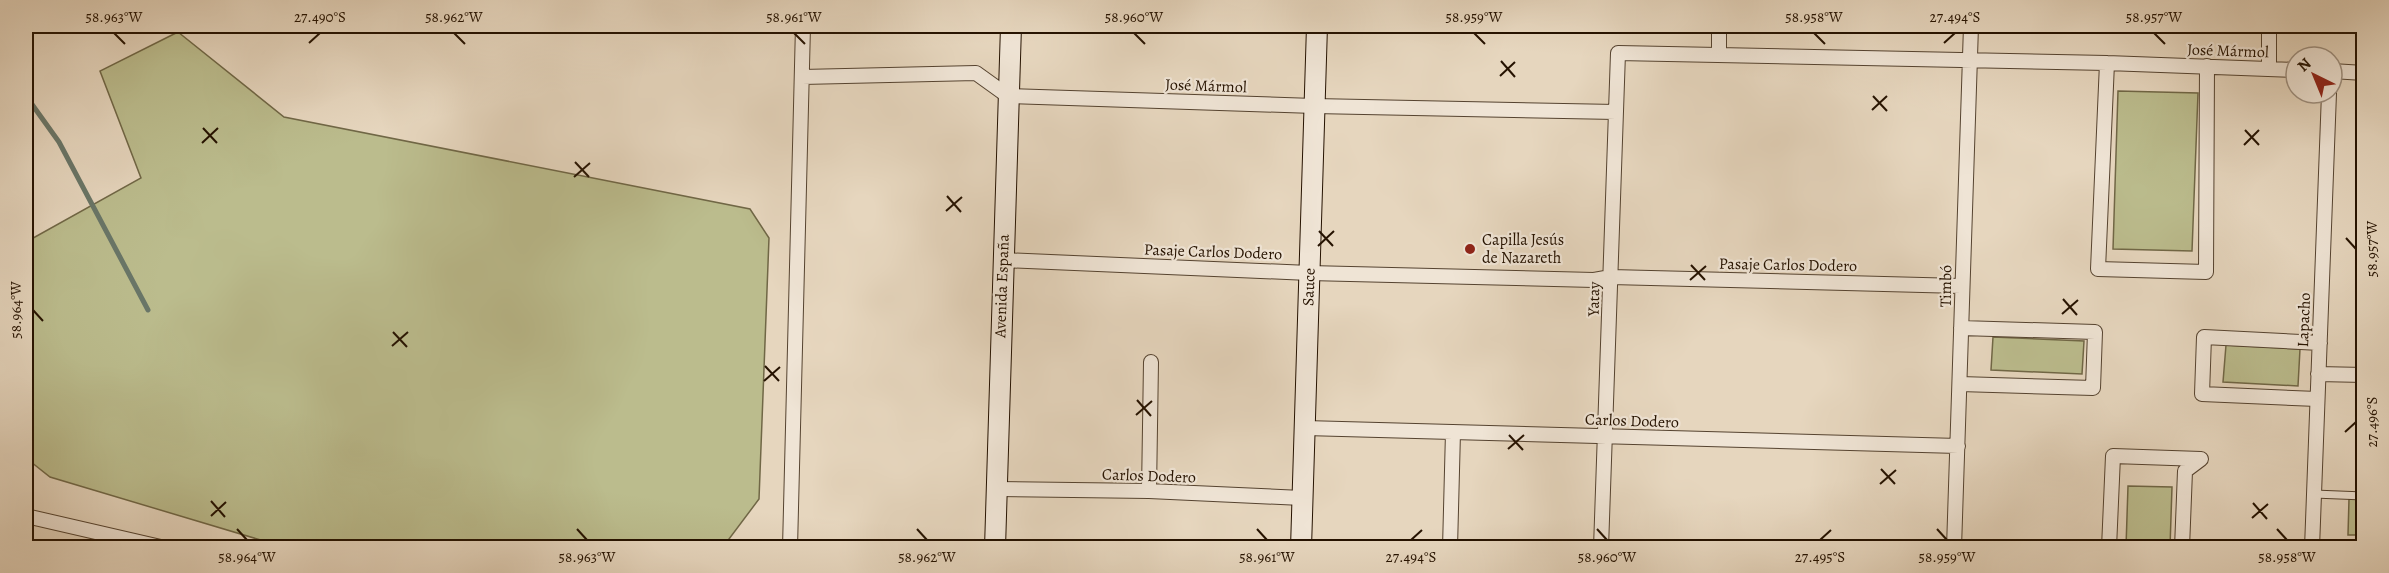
<svg xmlns="http://www.w3.org/2000/svg" width="2389" height="573" viewBox="0 0 2389 573" font-family="Alegreya,serif">
<style>
.green{fill:#bbbc8d;stroke:#706746;stroke-width:1.5}
.lines{fill:none;stroke-linecap:round;stroke-linejoin:round}
.stream{stroke:#697668;stroke-width:5}
.lane-casing{stroke:#554330;stroke-width:9}
.street-casing{stroke:#554330;stroke-width:16}
.secondary-casing{stroke:#251200;stroke-width:22}
.lane{stroke:#efe4d5;stroke-width:7}
.street{stroke:#efe4d5;stroke-width:14}
.secondary{stroke:#efe4d5;stroke-width:20}
.ticks{fill:none;stroke:#251200;stroke-width:2}
.poi-dot{fill:#8f2418;stroke:#efe4d5;stroke-width:2}
.labels{text-anchor:middle;dominant-baseline:central;stroke-width:4.5;stroke-linejoin:round;paint-order:stroke}
.street-label{font-size:16px;fill:#251200;stroke:#efe4d5}
.poi-label{font-size:16px;fill:#251200;stroke:#efe4d5;text-anchor:start}
.neatline{fill:none;stroke:#251200;stroke-width:2}
.ticks-label{font-size:15px;text-anchor:middle;fill:#251200}
</style>
<rect width="100%" height="100%" fill="#e6d6be"/>
<filter id="stains"><feTurbulence type="fractalNoise" baseFrequency=".00333" numOctaves="4"/><feColorMatrix values="0 0 0 0 .2 0 0 0 0 .09 0 0 0 0 .02 0 0 0 .5 -.17"/></filter>
<radialGradient id="worn" r=".72"><stop offset=".6" stop-color="#630" stop-opacity="0"/><stop offset="1" stop-color="#630" stop-opacity=".3"/></radialGradient>
<path class="green" d="M 178,32 L 284,117 L 750,209 L 769,238 L 759,499 L 723,547 L 284,547 L 50,477 L 26,458 L 26,242 L 141,178 L 100,71 Z
M 2118,91 L 2198,93 L 2192,251 L 2113,249 Z
M 1993,337 L 2084,341 L 2082,374 L 1991,370 Z
M 2226,345 L 2300,349 L 2298,386 L 2223,382 Z
M 2128,486 L 2172,487 L 2170,547 L 2126,547 Z
M 2349,499 L 2363,499 L 2363,535 L 2348,535 Z"/>
<g class="lines">
<path class="stream" d="M 29,26 L 26,96 L 59,142 L 148,310"/>
<g class="lane-casing">
<path id="lane" d="M 2314,494 L 2364,496"/>
</g>
<g class="street-casing">
<path id="street" d="M 2269,26 L 2269,69
M 1719,53 L 1719,26
M 2107,63 L 2098,269 L 2206,272 L 2207,66
M 2332,71 L 2364,73
M 802,77 L 976,73 L 1008,96 L 1314,106 L 1616,112
M 1003,260 L 1309,273 L 1594,280 L 1611,277 L 1961,286
M 2318,374 L 2364,375
M 1960,384 L 2093,388 L 2095,332 L 1961,328
M 2317,399 L 2202,394 L 2204,337 L 2320,343
M 1305,428 L 1958,446
M 996,489 L 1149,491 L 1302,498
M 1149,491 L 1151,362
M 26,516 L 165,548
M 790,548 L 803,26
M 1450,548 L 1453,432
M 1601,548 L 1618,53 L 2107,63 L 2296,70
M 1954,548 L 1971,26
M 2109,548 L 2113,456 L 2201,459 L 2185,471 L 2182,548
M 2312,548 L 2329,93"/>
</g>
<g class="secondary-casing">
<path id="secondary" d="M 995,548 L 1011,26
M 1301,548 L 1317,26"/>
</g>
<use href="#lane" class="lane"/>
<use href="#street" class="street"/>
<use href="#secondary" class="secondary"/>
</g>
<path class="ticks" d="M 114,33 L 125,44M 454,33 L 465,44M 794,33 L 805,44M 1134,33 L 1145,44M 1474,33 L 1485,44M 1814,33 L 1825,44M 2154,33 L 2165,44M 309,43 L 320,33M 1944,43 L 1955,33M 1501,61 L 1515,77M 1500,76 L 1515,62M 1873,96 L 1887,111M 1872,110 L 1887,96M 203,128 L 217,143M 2245,130 L 2259,145M 202,143 L 218,128M 2244,145 L 2259,130M 575,162 L 589,177M 574,177 L 590,163M 947,196 L 961,212M 946,211 L 962,197M 1319,231 L 1333,246M 2346,238 L 2356,249M 1318,246 L 1334,231M 1691,265 L 1705,280M 1690,280 L 1706,266M 2063,299 L 2077,315M 33,310 L 43,321M 2062,314 L 2078,300M 393,332 L 407,347M 392,346 L 408,332M 765,366 L 779,381M 764,381 L 780,367M 1137,400 L 1151,416M 1136,415 L 1152,401M 2345,432 L 2356,422M 1509,435 L 1523,450M 1508,449 L 1524,435M 1881,469 L 1895,484M 1880,484 L 1896,470M 211,501 L 225,517M 2253,503 L 2267,519M 211,516 L 226,502M 2252,518 L 2268,504M 237,529 L 247,540M 577,529 L 587,540M 917,529 L 927,540M 1257,529 L 1267,540M 1597,529 L 1607,540M 1937,529 L 1947,540M 2277,529 L 2287,540M 1411,540 L 1422,530M 1820,540 L 1831,530"/>
<circle class="poi-dot" cx="1470" cy="249" r="6"/>
<g class="labels">
<g class="street-label">
<text transform="translate(2228 51) rotate(2)">José Mármol</text>
<text transform="translate(1206 86) rotate(2)">José Mármol</text>
<text transform="translate(1213 252) rotate(2)">Pasaje Carlos Dodero</text>
<text transform="translate(1788 265) rotate(1)">Pasaje Carlos Dodero</text>
<text transform="translate(1002 286) rotate(-88)">Avenida España</text>
<text transform="translate(1946 286) rotate(-89)">Timbó</text>
<text transform="translate(1309 287) rotate(-88)">Sauce</text>
<text transform="translate(1594 299) rotate(-88)">Yatay</text>
<text transform="translate(2304 320) rotate(-88)">Lapacho</text>
<text transform="translate(1632 421) rotate(2)">Carlos Dodero</text>
<text transform="translate(1149 476) rotate(2)">Carlos Dodero</text>
</g>
<g class="poi-label">
<text x="1482" y="240">Capilla Jesús<tspan x="1482" dy="18">de Nazareth</tspan></text>
</g>
</g>
<rect width="2389" height="573" fill="none" stroke="#e6d6be" stroke-width="66"/>
<g transform="translate(2314 75) rotate(317)"><circle r="28" fill="#efe4d5" stroke="#9e9080" stroke-width="1.5"/>
<path d="M0-4.5L10 22L0 15L-10 22Z" fill="#8f2418"/>
<text y="-9" font-size="16" font-weight="bold" text-anchor="middle" fill="#251200">N</text>
</g>
<rect x="33" y="33" width="2323" height="507" class="neatline"/>
<g class="ticks-label">
<text x="114" y="22">58.963°W</text>
<text x="320" y="22">27.490°S</text>
<text x="454" y="22">58.962°W</text>
<text x="794" y="22">58.961°W</text>
<text x="1134" y="22">58.960°W</text>
<text x="1474" y="22">58.959°W</text>
<text x="1814" y="22">58.958°W</text>
<text x="1955" y="22">27.494°S</text>
<text x="2154" y="22">58.957°W</text>
<text transform="translate(2372 249) rotate(-90)" y="5">58.957°W</text>
<text transform="translate(16 310) rotate(-90)" y="5">58.964°W</text>
<text transform="translate(2372 422) rotate(-90)" y="5">27.496°S</text>
<text x="247" y="562">58.964°W</text>
<text x="587" y="562">58.963°W</text>
<text x="927" y="562">58.962°W</text>
<text x="1267" y="562">58.961°W</text>
<text x="1411" y="562">27.494°S</text>
<text x="1607" y="562">58.960°W</text>
<text x="1820" y="562">27.495°S</text>
<text x="1947" y="562">58.959°W</text>
<text x="2287" y="562">58.958°W</text>
</g>
<rect width="100%" height="100%" filter="url(#stains)"/>
<rect width="100%" height="100%" fill="url(#worn)"/>
</svg>
